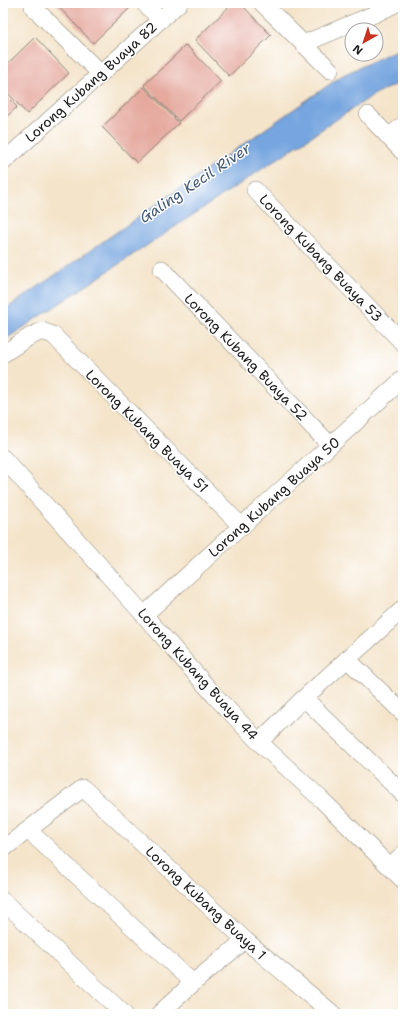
<svg xmlns="http://www.w3.org/2000/svg" width="406" height="1017" viewBox="0 0 406 1017" font-family="'Shantell Sans',sans-serif">
<style>
.water{fill:#76a5df;stroke:#49607e}
.building{fill:#e5a99e}
.lines{fill:none;stroke-linecap:round;stroke-linejoin:round}
.minor-casing{stroke:#888073;stroke-width:18}
.minor{stroke:#fff;stroke-width:17}
.labels{text-anchor:middle;dominant-baseline:central;stroke-width:3;stroke-linejoin:round;paint-order:stroke}
.street-label{font-size:14px;fill:#1c1c1c;stroke:#fff}
.water-label{font-size:15px;font-style:italic;fill:#445a74;stroke:#fff}
</style>
<rect width="100%" height="100%" fill="#fff"/>
<filter id="ink" filterUnits="userSpaceOnUse"><feTurbulence type="fractalNoise" baseFrequency=".025" numOctaves="2"/><feDisplacementMap in="SourceGraphic" scale="8" xChannelSelector="R" yChannelSelector="G"/><feConvolveMatrix kernelMatrix="1 2 1 2 8 2 1 2 1" color-interpolation-filters="sRGB"/></filter>
<filter id="wash" filterUnits="userSpaceOnUse"><feTurbulence type="fractalNoise" baseFrequency=".012" numOctaves="4" result="noise"/><feDisplacementMap in="SourceGraphic" scale="16" xChannelSelector="R" yChannelSelector="G"/><feGaussianBlur stdDeviation="0.9" result="paint"/><feColorMatrix in="noise" values="0 0 0 0 0 0 0 0 0 0 0 0 0 0 0 0 0 1.4 0 .05"/><feComposite in="paint" operator="in"/></filter>
<g filter="url(#wash)">
<rect width="100%" height="100%" fill="#f4e4ca"/>
<path class="water" d="M 403,47 L 403,81 L 375,94 L 3,341 L 3,311 L 343,75 Z"/>
<g id="blocks">
<path class="building" d="M 55,3 L 127,3 L 131,7 L 93,43 Z
M 233,3 L 240,3 L 271,35 L 229,76 L 195,40 Z
M 35,37 L 69,73 L 27,114 L 3,88 L 3,68 Z
M 186,45 L 221,81 L 179,121 L 144,85 Z
M 144,87 L 179,123 L 137,163 L 102,127 Z
M 3,93 L 17,107 L 3,120 Z"/>
</g>
</g>
<g filter="url(#ink)">
<use href="#blocks" fill-opacity="0" stroke="#888073" stroke-width="1"/>
<g class="lines">
<g class="minor-casing">
<path id="minor" d="M 144,3 L 161,20
M 262,3 L 330,70
M 33,7 L 101,74
M 303,44 L 377,13 L 397,3
M 368,115 L 403,152
M 389,137 L 403,125
M 3,162 L 179,3
M 255,190 L 403,343
M 162,269 L 330,445
M 3,354 L 29,337 L 42,331 L 53,335 L 242,527
M 3,458 L 144,615 L 215,696 L 259,742 L 322,800 L 403,880
M 144,615 L 403,379
M 347,659 L 403,713
M 304,698 L 403,794
M 259,742 L 304,698 L 403,609
M 28,830 L 193,983
M 3,849 L 83,788 L 245,940 L 333,1014
M 390,867 L 403,854
M 3,901 L 124,1014
M 159,1014 L 193,983 L 245,940"/>
</g>
<use href="#minor" class="minor"/>
</g>
</g>
<g class="labels">
<g class="street-label">
<text transform="translate(91 82) rotate(-42)">Lorong Kubang Buaya 82</text>
<text transform="translate(321 258) rotate(46)">Lorong Kubang Buaya 53</text>
<text transform="translate(246 357) rotate(46)">Lorong Kubang Buaya 52</text>
<text transform="translate(147 431) rotate(45)">Lorong Kubang Buaya 51</text>
<text transform="translate(274 497) rotate(-42)">Lorong Kubang Buaya 50</text>
<text transform="translate(198 674) rotate(48)">Lorong Kubang Buaya 44</text>
<text transform="translate(206 903) rotate(43)">Lorong Kubang Buaya 1</text>
</g>
<g class="water-label">
<text transform="translate(195 183) rotate(-34)">Galing Kecil River</text>
</g>
</g>
<rect width="406" height="1017" fill="none" stroke="#fff" stroke-width="16"/>
<g transform="translate(364 42) rotate(219)"><circle r="19" fill="#ffffff" stroke="#a4a4a4"/>
<path d="M0-3L7 15L0 10L-7 15Z" fill="#c8321e"/>
<text y="-6" font-size="11" font-weight="bold" text-anchor="middle" fill="#1c1c1c">N</text>
</g>
</svg>
